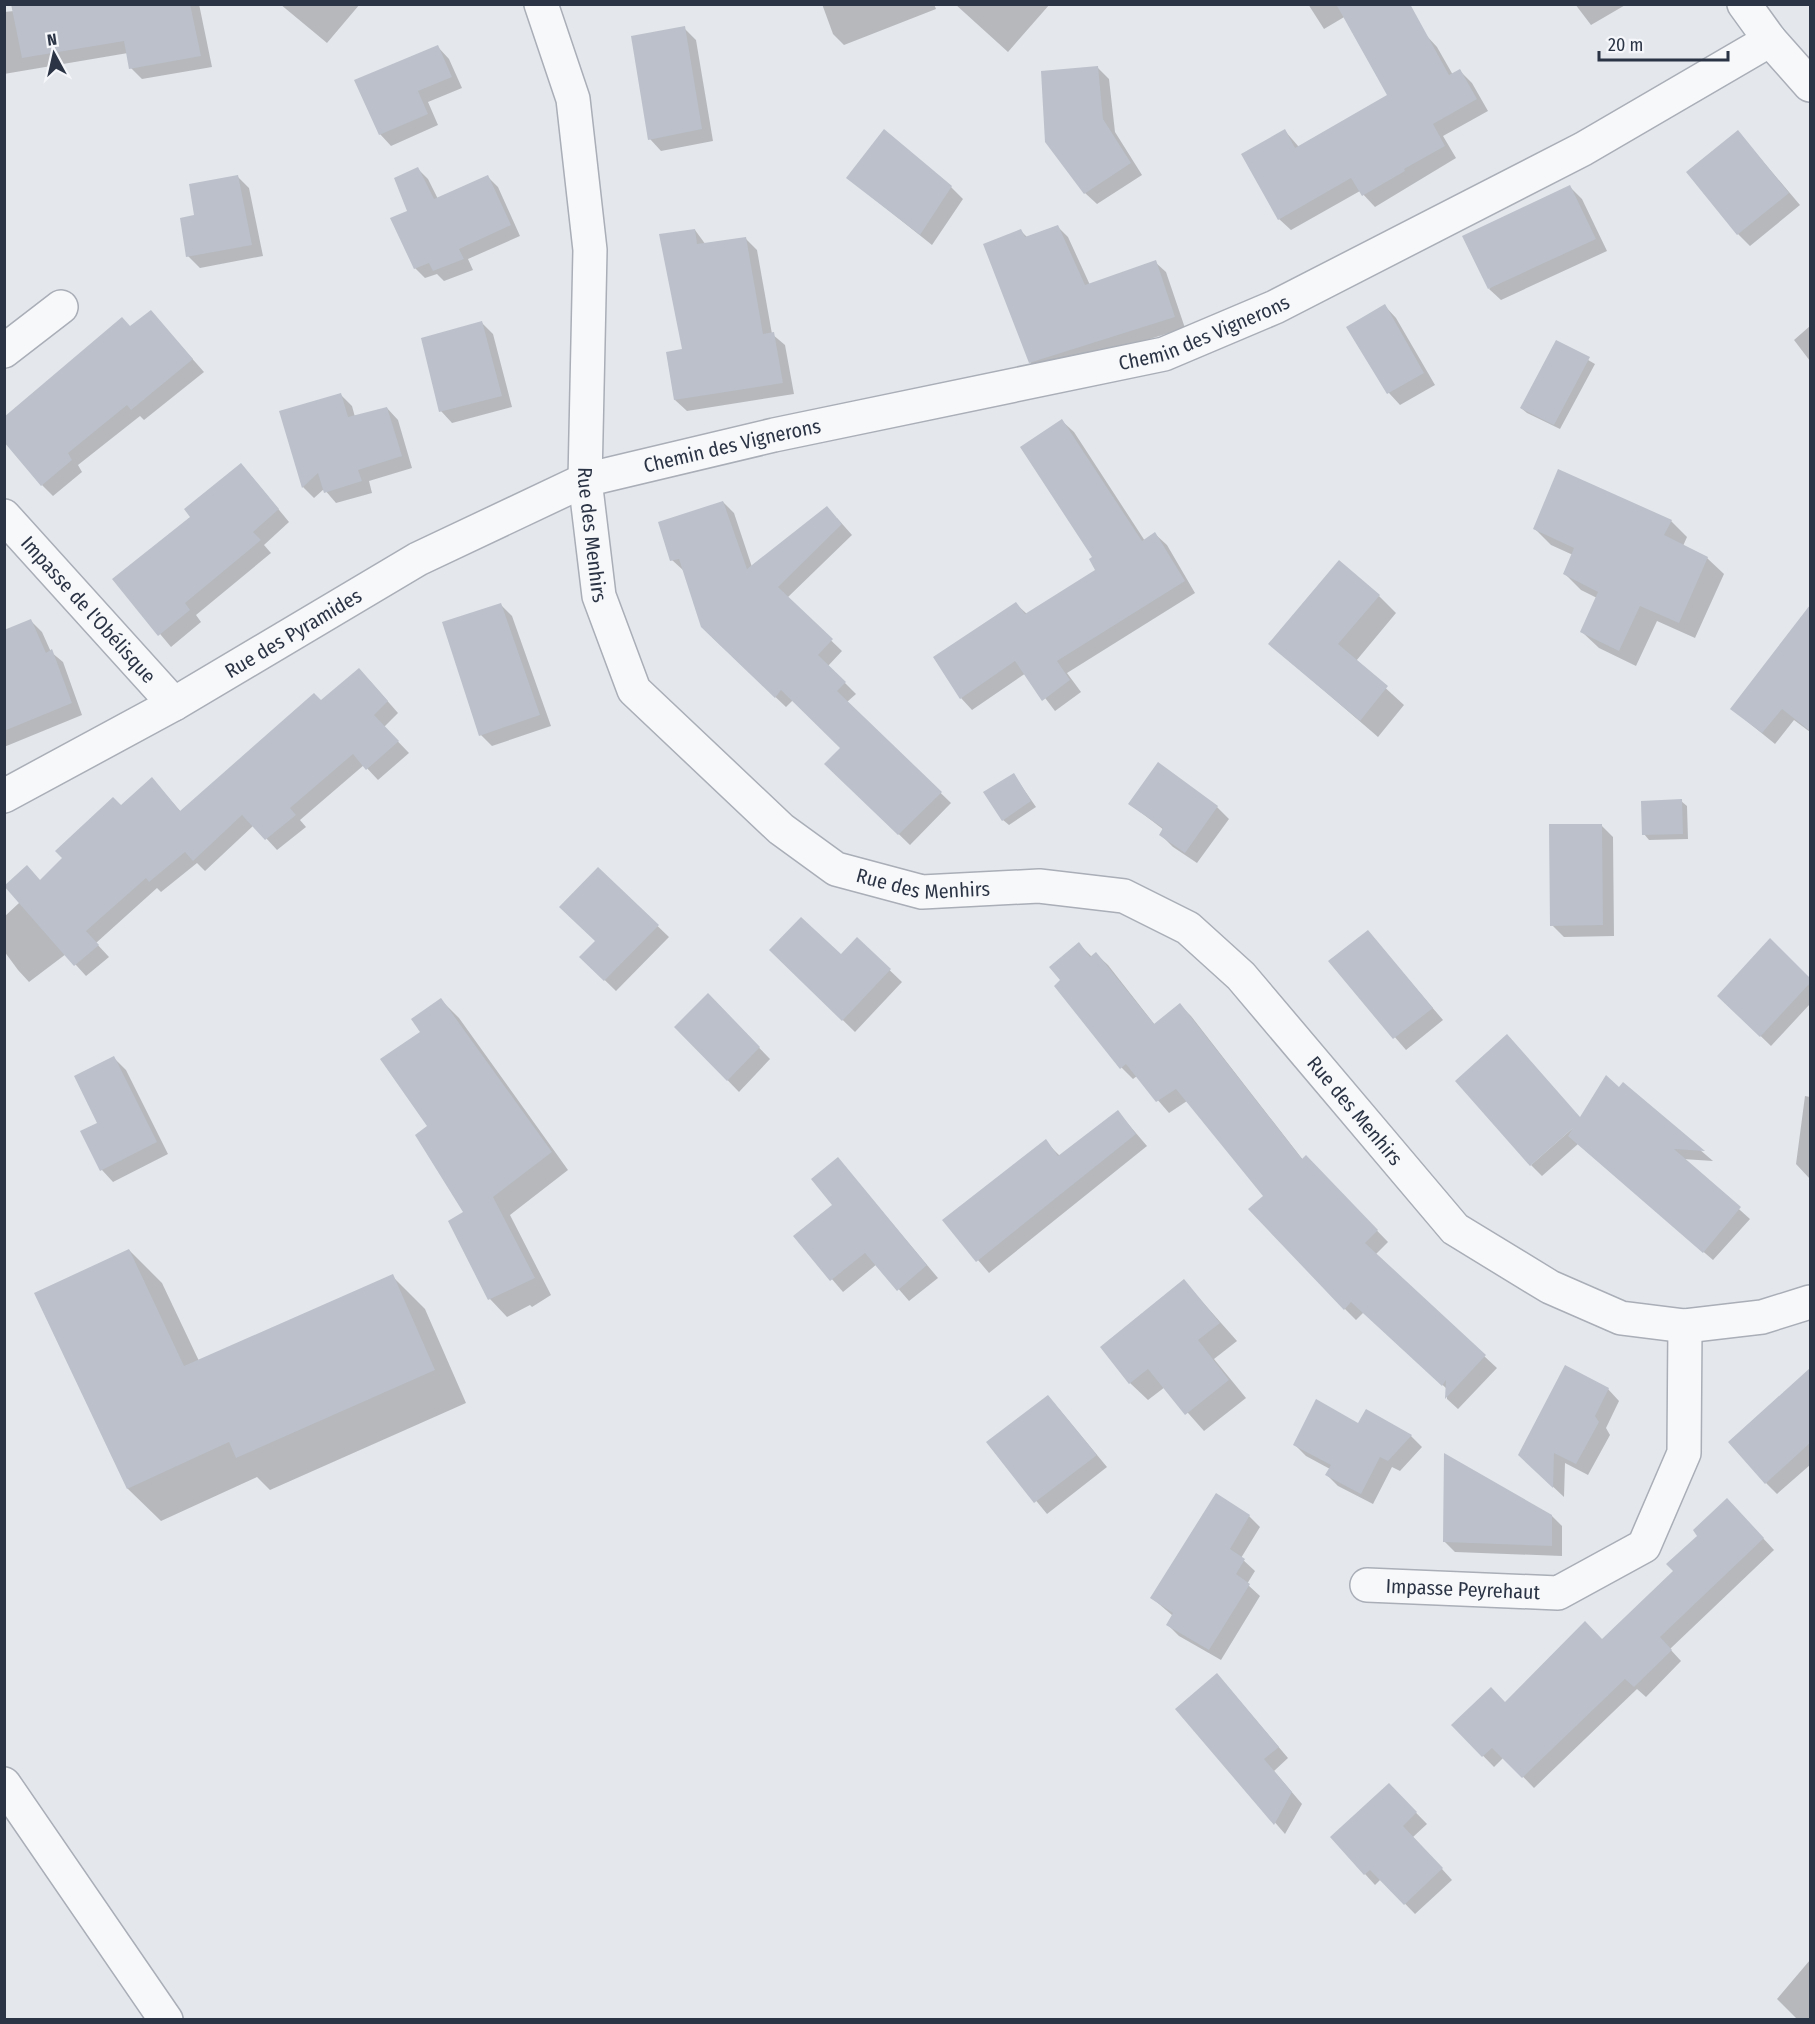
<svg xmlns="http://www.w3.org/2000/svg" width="1815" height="2024" viewBox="0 0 1815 2024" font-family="'Fira Sans Condensed',sans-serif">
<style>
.shadow{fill:#0003}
.building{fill:#bbc0ca}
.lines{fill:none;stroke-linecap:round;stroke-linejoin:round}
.minor-casing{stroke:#a9aeb7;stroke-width:36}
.minor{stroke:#f7f8fa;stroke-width:33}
.labels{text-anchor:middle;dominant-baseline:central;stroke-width:4.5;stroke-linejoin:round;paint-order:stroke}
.street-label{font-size:20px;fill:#2b3445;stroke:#f4f6f9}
</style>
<rect width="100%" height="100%" fill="#e4e7ec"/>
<path class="shadow" d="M 13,4 L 199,4 L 212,67 L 142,79 L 131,68 L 128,53 L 4,74 L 4,12 L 14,11 Z
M 280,4 L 360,4 L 327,43 Z
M 822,4 L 934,4 L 936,9 L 844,45 L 833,34 Z
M 955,4 L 1050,4 L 1008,52 Z
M 1308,4 L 1353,4 L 1356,10 L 1324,29 Z
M 1575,4 L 1627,4 L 1591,25 Z
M 684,28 L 696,40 L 713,141 L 661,151 L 650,139 Z
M 1426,35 L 1437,47 L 1453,75 L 1460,71 L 1472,83 L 1488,111 L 1443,136 L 1456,158 L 1375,207 L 1360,191 L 1291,230 L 1279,219 L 1285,131 L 1299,147 L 1390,96 Z
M 438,47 L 449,59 L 462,88 L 428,102 L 438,125 L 391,146 L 380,134 Z
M 1097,67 L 1109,79 L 1115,132 L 1142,175 L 1097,204 L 1085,193 Z
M 1738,132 L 1800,205 L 1750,246 L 1738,234 Z
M 418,169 L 428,179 L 438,199 L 488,177 L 498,187 L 520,236 L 468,259 L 473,270 L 444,281 L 437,274 L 425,278 L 415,268 L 409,212 Z
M 238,177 L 249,188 L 263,256 L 200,268 L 188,256 L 195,216 Z
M 848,178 L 951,187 L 963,199 L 932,245 Z
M 1570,187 L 1582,199 L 1607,251 L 1501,300 L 1489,289 Z
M 1057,226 L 1068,237 L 1090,285 L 1155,262 L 1166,272 L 1185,328 L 1041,373 L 1030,362 L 1021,231 L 1027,237 Z
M 695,230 L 706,245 L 746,239 L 757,250 L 772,334 L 785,345 L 794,394 L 687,411 L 675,400 L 684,350 Z
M 1385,306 L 1396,318 L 1435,385 L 1400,405 L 1389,393 L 1348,328 Z
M 151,312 L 204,372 L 144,420 L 140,416 L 78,465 L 82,472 L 53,496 L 42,485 L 131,328 Z
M 482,323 L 493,334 L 512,407 L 452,423 L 441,411 Z
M 1810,326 L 1810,361 L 1794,340 Z
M 1557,342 L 1595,364 L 1560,429 L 1527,413 L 1521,408 Z
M 341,395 L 352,406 L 355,417 L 387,408 L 398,420 L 412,468 L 369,481 L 372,493 L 336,503 L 324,489 L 314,498 L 303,487 L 281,412 Z
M 1062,421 L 1074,432 L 1145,541 L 1155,534 L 1167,545 L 1195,593 L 1067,673 L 1081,692 L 1055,711 L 1026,673 L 972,710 L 961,698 L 1016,604 L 1027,614 L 1098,570 Z
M 252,477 L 289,522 L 264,545 L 271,553 L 196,615 L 201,622 L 171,647 L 114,579 Z
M 723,502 L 734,513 L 752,567 L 837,518 L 852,535 L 787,598 L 842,651 L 828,666 L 856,694 L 847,702 L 951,803 L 910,845 L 826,764 L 842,748 L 793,700 L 786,707 L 713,638 L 684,571 L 672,560 Z
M 1671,521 L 1687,537 L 1683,546 L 1707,558 L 1724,574 L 1695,638 L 1657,621 L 1636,666 L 1599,648 L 1582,632 L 1597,598 L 1581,590 L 1565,574 L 1573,555 L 1551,545 L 1535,529 Z
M 1379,596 L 1396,613 L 1356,661 L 1404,705 L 1378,737 L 1270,644 Z
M 501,605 L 512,616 L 551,726 L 492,746 L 481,735 Z
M 31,621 L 42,632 L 51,652 L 63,662 L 82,715 L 4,747 L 4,631 Z
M 1794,629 L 1810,641 L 1810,732 L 1794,720 L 1775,744 L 1732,709 Z
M 370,681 L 398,713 L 384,727 L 409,753 L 378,780 L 364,765 L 300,820 L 306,827 L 277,850 L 254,825 L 205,871 L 197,863 L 161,892 L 157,888 L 96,943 L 109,957 L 86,976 L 66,954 L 29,982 L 18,970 L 4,951 L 4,917 L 152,779 L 181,812 L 321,702 Z
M 1158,764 L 1217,807 L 1229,819 L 1197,863 L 1173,847 L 1161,835 L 1164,830 L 1130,804 Z
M 1014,775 L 1036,807 L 1009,825 L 1003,820 Z
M 1681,801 L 1687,806 L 1688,839 L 1649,840 L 1644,834 Z
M 1601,825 L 1613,837 L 1614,936 L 1564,937 L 1552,925 Z
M 598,869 L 669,937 L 616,991 L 581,957 L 596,942 Z
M 1368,932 L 1443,1020 L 1406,1050 L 1330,962 Z
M 857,939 L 902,982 L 855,1032 L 771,950 L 841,956 Z
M 1770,940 L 1810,980 L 1810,1004 L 1771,1046 L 1719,996 Z
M 1079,944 L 1092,957 L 1096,954 L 1108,965 L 1155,1025 L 1180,1005 L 1191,1016 L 1303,1160 L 1306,1157 L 1388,1242 L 1375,1255 L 1497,1368 L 1458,1409 L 1447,1399 L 1447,1389 L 1364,1312 L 1356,1320 L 1345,1309 L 1265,1196 L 1187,1101 L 1169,1113 L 1137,1076 L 1133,1079 L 1122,1068 L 1056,986 L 1062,981 Z
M 708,995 L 770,1059 L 739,1092 L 676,1027 Z
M 441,1000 L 459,1018 L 568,1170 L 510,1215 L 551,1295 L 532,1307 L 530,1305 L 507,1317 L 490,1299 L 465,1212 L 429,1127 L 422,1032 Z
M 114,1058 L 126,1070 L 168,1154 L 113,1182 L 102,1170 L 82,1132 L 99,1124 Z
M 1623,1084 L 1713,1161 L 1683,1159 L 1750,1219 L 1713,1260 L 1578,1144 L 1542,1176 L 1531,1165 Z
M 1805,1096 L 1810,1097 L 1810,1179 L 1796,1164 Z
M 1118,1112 L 1147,1146 L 989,1273 L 944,1220 L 1045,1141 L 1060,1156 Z
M 838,1159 L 938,1278 L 909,1301 L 877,1264 L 843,1292 L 795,1236 L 834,1205 Z
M 129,1250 L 162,1283 L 199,1361 L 392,1276 L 425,1309 L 466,1403 L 270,1490 L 257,1477 L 161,1521 L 128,1489 L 36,1294 Z
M 1184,1281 L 1237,1341 L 1214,1359 L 1246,1398 L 1204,1431 L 1165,1387 L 1148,1400 L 1130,1383 Z
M 1798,1381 L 1810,1394 L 1810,1465 L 1777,1494 L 1766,1483 Z
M 1608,1389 L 1619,1401 L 1606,1428 L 1610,1435 L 1588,1475 L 1565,1463 L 1564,1497 L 1531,1466 Z
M 1059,1409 L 1107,1467 L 1047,1514 L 988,1442 Z
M 1366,1411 L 1411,1436 L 1422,1447 L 1400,1471 L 1392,1467 L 1373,1504 L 1338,1486 L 1327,1475 L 1330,1469 L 1306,1456 L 1295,1445 L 1359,1425 Z
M 1738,1511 L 1774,1550 L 1670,1649 L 1681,1661 L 1646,1697 L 1637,1689 L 1534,1788 L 1504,1757 L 1494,1767 L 1453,1725 L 1505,1704 L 1602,1641 Z
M 1249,1516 L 1260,1527 L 1241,1558 L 1255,1571 L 1247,1584 L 1260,1596 L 1221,1660 L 1179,1636 L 1168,1625 L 1173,1616 L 1152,1598 Z
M 1552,1516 L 1562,1526 L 1562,1556 L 1455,1552 L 1444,1541 Z
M 1227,1686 L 1288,1758 L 1274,1771 L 1302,1804 L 1285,1834 L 1177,1709 Z
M 1389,1785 L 1427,1824 L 1413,1837 L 1452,1880 L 1415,1914 L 1381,1879 L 1375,1885 L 1365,1874 Z
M 1810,1960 L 1810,2020 L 1798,2020 L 1777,1999 Z"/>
<path class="building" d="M 11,4 L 190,4 L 201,56 L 129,69 L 124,41 L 22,58 Z
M 1336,4 L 1410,4 L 1449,75 L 1460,69 L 1477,99 L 1433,124 L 1445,146 L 1404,169 L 1405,171 L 1362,196 L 1351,178 L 1278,220 L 1241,154 L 1285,129 L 1295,148 L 1387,95 Z
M 685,26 L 702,129 L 648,140 L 631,36 Z
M 438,45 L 452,77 L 418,91 L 428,114 L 379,135 L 354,80 Z
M 1098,66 L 1103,119 L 1131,163 L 1084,194 L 1045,142 L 1041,71 Z
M 884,129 L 952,186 L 920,235 L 846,178 Z
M 1738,130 L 1789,193 L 1737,235 L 1686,172 Z
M 418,167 L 434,199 L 488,175 L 511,225 L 459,249 L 464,259 L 433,271 L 429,263 L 414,269 L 390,218 L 407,211 L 394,178 Z
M 238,175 L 252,245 L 186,257 L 180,218 L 194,215 L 189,184 Z
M 1570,185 L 1596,239 L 1488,289 L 1462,236 Z
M 1058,225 L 1085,285 L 1156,260 L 1175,317 L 1029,363 L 983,244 L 1021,229 L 1025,237 Z
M 695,229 L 697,244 L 746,237 L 763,334 L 774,332 L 783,383 L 674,400 L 666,352 L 682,349 L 659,234 Z
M 1385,304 L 1424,373 L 1387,394 L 1346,327 Z
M 151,310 L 193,359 L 131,410 L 127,405 L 68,453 L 72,460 L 41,486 L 4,442 L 4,417 L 122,317 L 130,326 Z
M 482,321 L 502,396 L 439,412 L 421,338 Z
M 1556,340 L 1590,357 L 1554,425 L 1520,408 Z
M 341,393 L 348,417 L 387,407 L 402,456 L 358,470 L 362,481 L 324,493 L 318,473 L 302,488 L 279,411 Z
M 1062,419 L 1142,541 L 1155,532 L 1185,581 L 1057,661 L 1070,680 L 1042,701 L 1015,661 L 960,699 L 933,657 L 1016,602 L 1025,614 L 1095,570 L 1089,559 L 1092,557 L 1020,447 Z
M 241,463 L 279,509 L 253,532 L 261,540 L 185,603 L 190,610 L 158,636 L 112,579 L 190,517 L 184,509 Z
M 1558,469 L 1672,520 L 1664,535 L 1708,557 L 1679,623 L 1640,606 L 1619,651 L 1580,632 L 1598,592 L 1563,574 L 1574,548 L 1533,529 Z
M 723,501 L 747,569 L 827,506 L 842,524 L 778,587 L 833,639 L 818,655 L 846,682 L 837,691 L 942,792 L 898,835 L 824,764 L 840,748 L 781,690 L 775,698 L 701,627 L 679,559 L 670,561 L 658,522 Z
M 1339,560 L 1380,595 L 1338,644 L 1388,686 L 1360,721 L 1268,644 Z
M 501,603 L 540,715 L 479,736 L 442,622 Z
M 1810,605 L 1810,731 L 1782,709 L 1762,733 L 1730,709 Z
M 31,619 L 46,653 L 52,649 L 72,703 L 4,731 L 4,630 Z
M 359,668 L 388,701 L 374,715 L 399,741 L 366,770 L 353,754 L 290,808 L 296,815 L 265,840 L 242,815 L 193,861 L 185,852 L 149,882 L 146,878 L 86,931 L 99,945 L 74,966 L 4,886 L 27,865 L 40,880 L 62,858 L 55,851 L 113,797 L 121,805 L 152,777 L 180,811 L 314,693 L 321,700 Z
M 1158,762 L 1218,806 L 1185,853 L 1159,835 L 1163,828 L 1128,804 Z
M 1014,773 L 1031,801 L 1002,821 L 983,792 Z
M 1682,799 L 1683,834 L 1642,835 L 1641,801 Z
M 1549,824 L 1602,824 L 1603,925 L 1550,926 Z
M 598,867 L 659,925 L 604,981 L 579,957 L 595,941 L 559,907 Z
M 801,917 L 841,954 L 857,937 L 891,969 L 842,1021 L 769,950 Z
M 1368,930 L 1433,1008 L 1393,1039 L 1328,961 Z
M 1770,938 L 1810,978 L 1810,983 L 1760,1037 L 1717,996 Z
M 1079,942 L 1090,957 L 1096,952 L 1154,1024 L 1180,1003 L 1302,1159 L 1306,1155 L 1378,1230 L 1365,1243 L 1486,1355 L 1445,1399 L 1446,1380 L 1442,1386 L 1351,1302 L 1344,1310 L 1248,1209 L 1263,1196 L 1176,1089 L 1156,1102 L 1126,1064 L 1120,1069 L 1054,986 L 1060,980 L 1049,967 Z
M 708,993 L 760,1047 L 727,1081 L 674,1027 Z
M 441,998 L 552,1152 L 493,1197 L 535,1278 L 488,1300 L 448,1221 L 463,1212 L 415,1135 L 427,1126 L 380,1059 L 420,1032 L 411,1019 Z
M 1507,1034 L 1580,1117 L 1606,1075 L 1619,1087 L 1623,1082 L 1705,1151 L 1674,1149 L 1741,1207 L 1703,1253 L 1568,1136 L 1573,1128 L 1530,1166 L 1455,1081 Z
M 114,1056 L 157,1142 L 100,1171 L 80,1131 L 97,1123 L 74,1076 Z
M 1118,1110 L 1136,1134 L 976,1262 L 942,1220 L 1046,1139 L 1058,1156 Z
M 838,1157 L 927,1265 L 897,1291 L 865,1253 L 830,1281 L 793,1236 L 832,1205 L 811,1179 Z
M 129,1249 L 184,1366 L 393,1274 L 435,1370 L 236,1458 L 229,1442 L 127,1489 L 34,1293 Z
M 1184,1279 L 1220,1323 L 1198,1340 L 1229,1380 L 1185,1415 L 1148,1369 L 1129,1384 L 1100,1347 Z
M 1565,1365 L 1609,1388 L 1595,1416 L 1599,1422 L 1576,1464 L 1554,1453 L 1553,1488 L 1518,1455 Z
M 1810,1368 L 1810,1443 L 1765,1484 L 1728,1442 Z
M 1048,1395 L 1097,1455 L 1034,1503 L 986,1442 Z
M 1316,1399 L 1358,1423 L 1366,1409 L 1412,1435 L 1388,1461 L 1380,1457 L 1361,1494 L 1325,1475 L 1331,1465 L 1293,1445 Z
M 1444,1453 L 1552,1515 L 1552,1546 L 1443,1542 Z
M 1216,1493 L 1250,1515 L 1230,1549 L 1245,1559 L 1236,1574 L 1250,1584 L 1209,1650 L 1166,1625 L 1173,1613 L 1150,1598 Z
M 1727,1498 L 1764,1538 L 1660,1637 L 1672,1650 L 1634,1687 L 1625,1679 L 1522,1778 L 1492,1748 L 1482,1757 L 1451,1725 L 1491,1687 L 1505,1702 L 1585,1621 L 1602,1639 L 1673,1571 L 1666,1564 L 1697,1536 L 1693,1530 Z
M 1217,1673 L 1279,1747 L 1264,1759 L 1292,1792 L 1274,1825 L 1175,1709 Z
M 1389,1783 L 1417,1812 L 1403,1826 L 1443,1868 L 1404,1905 L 1370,1870 L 1364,1875 L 1330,1837 Z"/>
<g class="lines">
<g class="minor-casing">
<g id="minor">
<path id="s1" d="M 541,4 L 573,99 L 590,250 L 585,480 L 599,596 L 634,690 L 781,829 L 836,869 L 922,892 L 1039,886 L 1124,896 L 1188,928 L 1241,976 L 1455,1229 L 1550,1287 L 1621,1318 L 1685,1326 L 1762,1317 L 1810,1302"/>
<path d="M 1744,4 L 1770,40 L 1810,85"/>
<path d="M 4,351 L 61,307"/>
<path id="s2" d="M 4,516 L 174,704"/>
<path id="s3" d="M 4,796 L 174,704 L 418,559 L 585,480 L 774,435 L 1164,354 L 1275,307 L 1583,149 L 1770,40"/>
<path id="s4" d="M 1367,1585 L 1558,1593 L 1644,1546 L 1684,1453 L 1685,1326"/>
<path d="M 4,1784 L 166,2020"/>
</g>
</g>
<use href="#minor" class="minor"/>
</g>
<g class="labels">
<g class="street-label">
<text stroke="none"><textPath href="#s3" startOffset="1299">Chemin des Vignerons</textPath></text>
<text stroke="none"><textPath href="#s3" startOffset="813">Chemin des Vignerons</textPath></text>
<text stroke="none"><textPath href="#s1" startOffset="537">Rue des Menhirs</textPath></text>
<text stroke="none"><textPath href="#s2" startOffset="126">Impasse de l'Obélisque</textPath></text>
<text stroke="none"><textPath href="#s3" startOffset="332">Rue des Pyramides</textPath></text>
<text stroke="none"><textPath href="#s1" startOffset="1059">Rue des Menhirs</textPath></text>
<text stroke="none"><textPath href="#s1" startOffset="1581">Rue des Menhirs</textPath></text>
<text stroke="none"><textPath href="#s4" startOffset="96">Impasse Peyrehaut</textPath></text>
</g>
</g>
<rect width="1815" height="2024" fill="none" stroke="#2b3445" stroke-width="12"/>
<g transform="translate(54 54) rotate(352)" stroke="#f4f6f9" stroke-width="4.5" paint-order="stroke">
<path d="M0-4.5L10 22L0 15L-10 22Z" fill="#2b3445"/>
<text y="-9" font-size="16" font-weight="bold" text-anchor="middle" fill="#2b3445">N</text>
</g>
<path d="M1599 51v9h129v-9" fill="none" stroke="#2b3445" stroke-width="3"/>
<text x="1608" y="51" font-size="18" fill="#2b3445" stroke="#f4f6f9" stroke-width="4.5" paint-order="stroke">20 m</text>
</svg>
